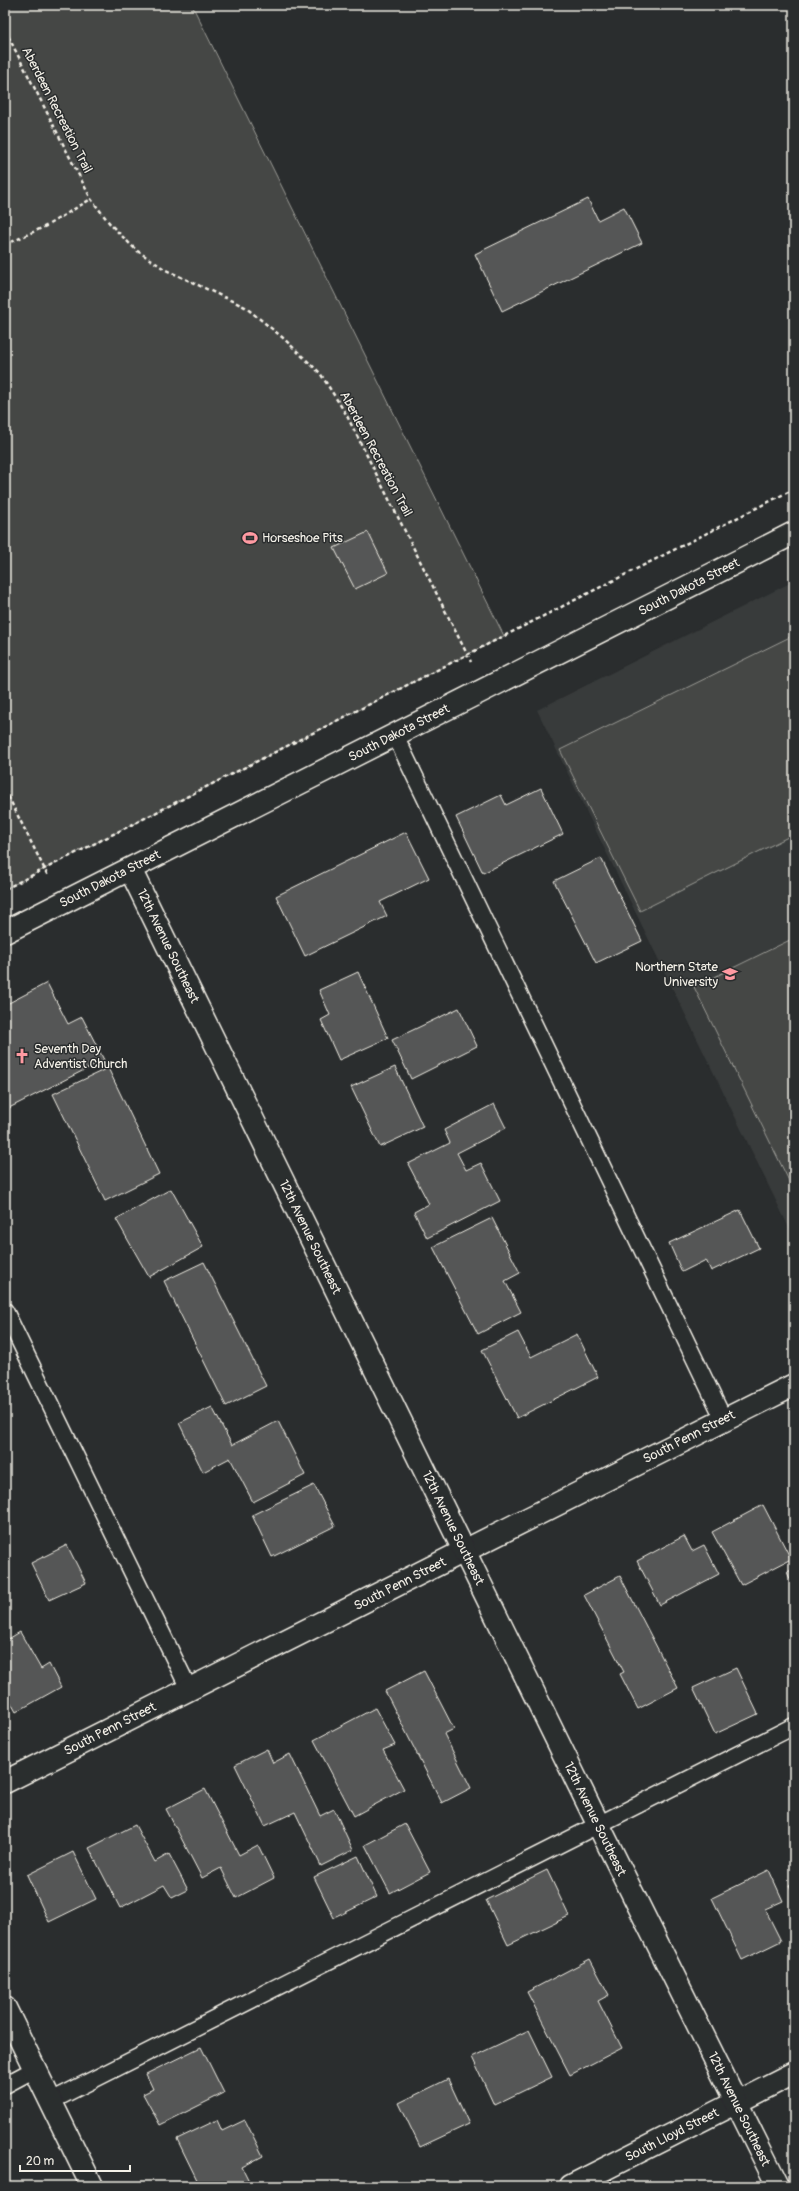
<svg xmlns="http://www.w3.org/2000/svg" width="799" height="2191" viewBox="0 0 799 2191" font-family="Pangolin,sans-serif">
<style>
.built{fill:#373a3a}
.green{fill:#444645;stroke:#9c9c96}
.building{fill:#555756;stroke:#f4f1e8}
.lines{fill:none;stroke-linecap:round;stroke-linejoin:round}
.service-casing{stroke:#f4f1e8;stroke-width:19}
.minor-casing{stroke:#f4f1e8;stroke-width:25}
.tertiary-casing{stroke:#f4f1e8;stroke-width:25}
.path{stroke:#f4f1e8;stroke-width:2.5;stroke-dasharray:4 3;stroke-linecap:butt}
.service{stroke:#2a2d2e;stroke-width:16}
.minor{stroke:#2a2d2e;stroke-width:22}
.tertiary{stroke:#2a2d2e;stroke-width:22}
.labels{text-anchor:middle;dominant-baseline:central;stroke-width:3;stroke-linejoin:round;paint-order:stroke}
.street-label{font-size:13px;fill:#f4f1e8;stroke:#2a2d2e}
.poi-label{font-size:13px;fill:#f4f1e8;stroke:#2a2d2e;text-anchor:start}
</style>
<rect width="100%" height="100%" fill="#2a2d2e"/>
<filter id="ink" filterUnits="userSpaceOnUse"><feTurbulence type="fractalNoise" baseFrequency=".025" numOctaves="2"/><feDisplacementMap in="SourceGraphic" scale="8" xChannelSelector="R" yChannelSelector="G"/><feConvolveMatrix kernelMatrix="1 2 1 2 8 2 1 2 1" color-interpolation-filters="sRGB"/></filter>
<g filter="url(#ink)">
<path class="built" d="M 794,581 L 794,1238 L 537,710 Z"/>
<path class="green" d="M 5,5 L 192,5 L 504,636 L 5,889 Z
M 794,635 L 794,834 L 640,911 L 560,750 Z
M 794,938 L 794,1191 L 694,987 Z"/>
<path class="building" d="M 588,199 L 598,220 L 624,207 L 642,243 L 502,311 L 475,254 Z
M 368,532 L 388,573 L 355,589 L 334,548 Z
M 541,788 L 563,834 L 483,873 L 456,817 L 501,795 L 506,805 Z
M 406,832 L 429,878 L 380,902 L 387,916 L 305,956 L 276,896 Z
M 601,858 L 642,941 L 596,963 L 554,881 Z
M 358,972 L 388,1038 L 339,1060 L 321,1020 L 330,1015 L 319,990 Z
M 47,983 L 68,1024 L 82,1017 L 104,1060 L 5,1110 L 5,1005 Z
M 459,1008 L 477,1046 L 411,1079 L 392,1040 Z
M 395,1067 L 423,1127 L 380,1147 L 351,1087 Z
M 108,1068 L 159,1174 L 105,1201 L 53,1094 Z
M 494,1104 L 506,1128 L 457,1153 L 466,1170 L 481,1163 L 500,1201 L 427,1238 L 414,1212 L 429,1204 L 408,1164 L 450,1143 L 444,1130 Z
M 171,1189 L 203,1247 L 149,1277 L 116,1219 Z
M 740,1210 L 759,1248 L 711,1271 L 706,1260 L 682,1272 L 669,1243 Z
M 492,1218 L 520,1273 L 505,1281 L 521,1312 L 478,1334 L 433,1247 Z
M 204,1262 L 266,1386 L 226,1406 L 164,1281 Z
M 518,1332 L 531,1357 L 577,1334 L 598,1377 L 517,1418 L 482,1350 Z
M 212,1407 L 232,1445 L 278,1421 L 305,1475 L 253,1502 L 230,1458 L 203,1472 L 179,1423 Z
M 314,1485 L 335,1526 L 272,1557 L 252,1515 Z
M 763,1505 L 791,1559 L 741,1585 L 712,1532 Z
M 684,1536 L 692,1551 L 704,1545 L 719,1574 L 660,1605 L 637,1561 Z
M 67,1545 L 86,1583 L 49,1600 L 31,1563 Z
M 794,1569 L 794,1588 L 787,1572 Z
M 620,1576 L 678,1688 L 638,1709 L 620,1674 L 624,1672 L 584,1595 Z
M 20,1632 L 41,1669 L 49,1664 L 61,1687 L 16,1712 L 5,1692 L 5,1641 Z
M 736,1668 L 758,1714 L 715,1734 L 693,1688 Z
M 424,1671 L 454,1729 L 444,1734 L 471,1788 L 442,1803 L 385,1691 Z
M 375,1708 L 395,1745 L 383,1750 L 404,1789 L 354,1816 L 314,1740 Z
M 267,1749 L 273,1763 L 290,1754 L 320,1816 L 334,1809 L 353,1850 L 321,1866 L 295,1812 L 265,1826 L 235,1765 Z
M 205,1789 L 239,1855 L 258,1845 L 274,1878 L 236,1898 L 221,1868 L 202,1878 L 166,1809 Z
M 405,1824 L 430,1872 L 390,1893 L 365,1845 Z
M 135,1825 L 155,1862 L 169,1854 L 188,1890 L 172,1898 L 164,1885 L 120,1908 L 89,1848 Z
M 73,1852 L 96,1899 L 49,1922 L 27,1875 Z
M 358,1856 L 377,1897 L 334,1918 L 314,1877 Z
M 547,1870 L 569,1916 L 508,1945 L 486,1900 Z
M 769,1870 L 783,1901 L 765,1909 L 781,1941 L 742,1960 L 712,1898 Z
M 794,1883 L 794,1895 L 789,1885 Z
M 590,1959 L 609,1995 L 598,2001 L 622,2048 L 570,2075 L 527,1992 Z
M 529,2030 L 552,2077 L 494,2105 L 472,2057 Z
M 201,2047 L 224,2093 L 160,2125 L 143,2094 L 153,2089 L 146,2074 Z
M 448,2079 L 469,2124 L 420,2147 L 399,2103 Z
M 217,2120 L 222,2131 L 245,2120 L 263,2156 L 242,2167 L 250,2183 L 244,2186 L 200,2186 L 177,2139 Z"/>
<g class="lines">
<g class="service-casing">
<path id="service" d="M 395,735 L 724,1420
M 5,1311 L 189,1689
M 5,2085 L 35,2069
M 51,2101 L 794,1726"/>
</g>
<g class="minor-casing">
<path id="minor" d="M 5,1782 L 794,1385
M 5,2008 L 92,2186
M 571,2186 L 794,2073"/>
</g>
<g class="tertiary-casing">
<path id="tertiary" d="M 130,869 L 599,1826 L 778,2186
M 5,932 L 794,533"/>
</g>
<path class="path" d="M 5,30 L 91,199 L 111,225 L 136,250 L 166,270 L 245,307 L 282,337 L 320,373 L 346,414 L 471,662
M 5,245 L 46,226 L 91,199
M 5,790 L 48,876
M 5,889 L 794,489"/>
<use href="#service" class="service"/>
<use href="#minor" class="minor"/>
<use href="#tertiary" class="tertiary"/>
</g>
</g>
<defs>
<g id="stadium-bare" transform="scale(1.2)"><path d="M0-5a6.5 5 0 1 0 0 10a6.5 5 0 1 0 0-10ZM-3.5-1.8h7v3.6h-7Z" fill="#ff9aa2" stroke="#2a2d2e" stroke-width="2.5" paint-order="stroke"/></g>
<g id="university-bare" transform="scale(1.2)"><path d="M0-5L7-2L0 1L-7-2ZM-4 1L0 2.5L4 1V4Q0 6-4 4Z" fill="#ff9aa2" stroke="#2a2d2e" stroke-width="2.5" paint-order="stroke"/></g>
<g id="church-bare" transform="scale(1.2)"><path d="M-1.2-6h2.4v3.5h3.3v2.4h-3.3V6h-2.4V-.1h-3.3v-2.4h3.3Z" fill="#ff9aa2" stroke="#2a2d2e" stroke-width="2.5" paint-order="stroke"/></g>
</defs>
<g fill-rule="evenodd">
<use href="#stadium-bare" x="250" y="538"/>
<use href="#university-bare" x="730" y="974"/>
<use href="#church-bare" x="22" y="1056"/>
</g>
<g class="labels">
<g class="street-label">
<text transform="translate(57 110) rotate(63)">Aberdeen Recreation Trail</text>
<text transform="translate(376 454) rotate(62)">Aberdeen Recreation Trail</text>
<text transform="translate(689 587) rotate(-27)">South Dakota Street</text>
<text transform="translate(399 733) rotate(-27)">South Dakota Street</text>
<text transform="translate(110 879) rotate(-27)">South Dakota Street</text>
<text transform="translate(168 946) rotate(64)">12th Avenue Southeast</text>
<text transform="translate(310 1237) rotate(64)">12th Avenue Southeast</text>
<text transform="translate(689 1437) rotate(-27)">South Penn Street</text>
<text transform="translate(453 1528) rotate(64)">12th Avenue Southeast</text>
<text transform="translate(400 1584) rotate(-27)">South Penn Street</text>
<text transform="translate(110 1729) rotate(-27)">South Penn Street</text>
<text transform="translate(595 1819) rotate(64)">12th Avenue Southeast</text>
<text transform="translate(739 2109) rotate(64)">12th Avenue Southeast</text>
<text transform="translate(672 2135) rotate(-27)">South Lloyd Street</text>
</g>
<g class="poi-label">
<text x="262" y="538">Horseshoe Pits</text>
<text x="718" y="967" text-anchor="end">Northern State<tspan x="718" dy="15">University</tspan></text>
<text x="34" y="1049">Seventh Day<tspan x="34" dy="15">Adventist Church</tspan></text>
</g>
</g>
<rect width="799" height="2191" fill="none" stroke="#2a2d2e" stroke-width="20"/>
<rect x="10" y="10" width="779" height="2171" fill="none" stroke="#f4f1e8" stroke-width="1.5" filter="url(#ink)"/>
<path d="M20 2165v6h110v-6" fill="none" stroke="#f4f1e8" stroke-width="2"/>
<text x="26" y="2165" font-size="12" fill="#f4f1e8" stroke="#2a2d2e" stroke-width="3" paint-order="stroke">20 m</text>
</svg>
